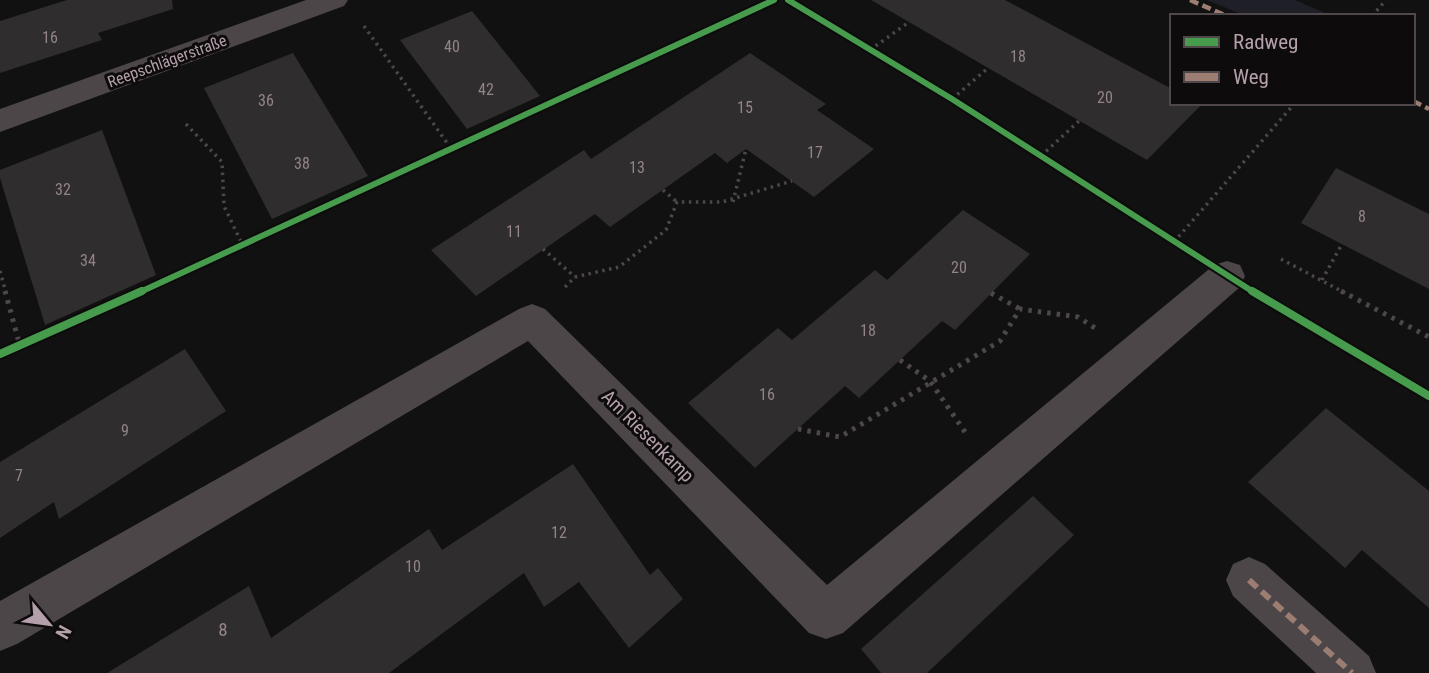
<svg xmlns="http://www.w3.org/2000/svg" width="1429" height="673" viewBox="0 0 1429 673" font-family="'Roboto Condensed',sans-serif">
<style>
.green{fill:#1e1f27}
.building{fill:#2f2d2e}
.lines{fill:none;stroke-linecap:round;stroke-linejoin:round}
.path-far1{stroke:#4e474a;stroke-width:3.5;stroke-dasharray:2.5 4.5;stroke-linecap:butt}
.path{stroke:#4e474a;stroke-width:5;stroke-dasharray:3.5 6;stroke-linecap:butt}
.minor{fill:#4c4648;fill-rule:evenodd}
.quiet-far1{stroke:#9b7d72;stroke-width:4.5;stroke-dasharray:9 4.5;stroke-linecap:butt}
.quiet{stroke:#9b7d72;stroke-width:6;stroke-dasharray:11 6;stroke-linecap:butt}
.cycleway-far1-casing{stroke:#0d0b0c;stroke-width:10}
.cycleway-casing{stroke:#0d0b0c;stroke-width:12}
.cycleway-far1{stroke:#469c4c;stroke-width:6}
.cycleway{stroke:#469c4c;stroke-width:8}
.labels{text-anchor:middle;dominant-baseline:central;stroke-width:6;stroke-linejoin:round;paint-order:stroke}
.number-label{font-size:16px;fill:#93838b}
.far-street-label{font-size:16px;fill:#b4a0aa;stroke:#0d0b0c}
.street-label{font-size:19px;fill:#b4a0aa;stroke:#0d0b0c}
.near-number-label{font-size:19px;fill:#93838b}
</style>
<rect width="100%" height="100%" fill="#111"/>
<path class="green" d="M 1207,0 L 1295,0 L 1332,16 L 1246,16 Z"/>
<path class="building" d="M 67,0 L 172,0 L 173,9 L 98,33 L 102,40 L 0,73 L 0,21 Z
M 871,0 L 1005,0 L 1172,89 L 1172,103 L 1201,105 L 1147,160 Z
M 472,11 L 540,96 L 467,129 L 400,40 Z
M 293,53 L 368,176 L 272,219 L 204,88 Z
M 750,53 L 826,104 L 817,110 L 874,149 L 814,197 L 746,149 L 727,163 L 715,153 L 610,227 L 595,214 L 476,296 L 431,250 L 584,150 L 591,159 Z
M 102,130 L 156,275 L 45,325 L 0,178 L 0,170 Z
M 1336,168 L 1429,214 L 1429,289 L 1301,223 Z
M 963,210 L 1030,254 L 955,330 L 942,321 L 859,398 L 845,386 L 755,468 L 688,403 L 778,328 L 792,340 L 875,270 L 887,280 Z
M 185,349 L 226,411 L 59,519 L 54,502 L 0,538 L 0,462 Z
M 1326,408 L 1429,491 L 1429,608 L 1362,550 L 1345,568 L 1248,482 Z
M 573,464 L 650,575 L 658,568 L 683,599 L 629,648 L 579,582 L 544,607 L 524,573 L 389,673 L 107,673 L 249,586 L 271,638 L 429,529 L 442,550 Z
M 1033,496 L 1074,535 L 927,673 L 881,673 L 861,649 Z"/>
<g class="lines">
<path class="path-far1" d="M 1372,16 L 1386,0
M 364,26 L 450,147
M 870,50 L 909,22
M 952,99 L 988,68
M 186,124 L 222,162 L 224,206 L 243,246
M 1041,156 L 1079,121
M 663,190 L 677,202
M 733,202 L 746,149
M 1174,242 L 1295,103
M 543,249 L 575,277
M 1281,259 L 1345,293
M 0,271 L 6,293
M 1322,280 L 1342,244
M 565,287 L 575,277 L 619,267 L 666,230 L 677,202 L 722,202 L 792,181"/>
<path class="path" d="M 5,291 L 20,346
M 1341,291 L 1429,337
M 991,293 L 1020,309
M 900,360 L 930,381 L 965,432
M 798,429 L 840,437 L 1000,341 L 1020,309 L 1078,317 L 1095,328"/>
<path class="minor" d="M 306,0 L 348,0 L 344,6 L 0,132 L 0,109 Z
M 1227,261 L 1240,265 L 1245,276 L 1240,287 L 843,633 L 826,639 L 809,633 L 528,341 L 17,644 L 0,651 L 0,601 L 519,309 L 532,304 L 545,309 L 827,585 L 1214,265 Z
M 1249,557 L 1265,564 L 1369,656 L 1376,673 L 1316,673 L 1233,596 L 1226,580 L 1233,564 Z"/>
<path class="quiet-far1" d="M 1190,0 L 1227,16
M 1413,101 L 1429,109"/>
<path class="quiet" d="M 1249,580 L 1352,673"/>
<g class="cycleway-far1-casing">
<path id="cycleway-far1" d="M 788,0 L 952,99 L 1255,293
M 138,293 L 774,0"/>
</g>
<g class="cycleway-casing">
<path id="cycleway" d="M 1252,291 L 1429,396
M 0,354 L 142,291"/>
</g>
<use href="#cycleway-far1" class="cycleway-far1"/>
<use href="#cycleway" class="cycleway"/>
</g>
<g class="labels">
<g class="number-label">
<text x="50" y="37">16</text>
<text x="452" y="46">40</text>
<text x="1018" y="56">18</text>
<text x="486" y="89">42</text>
<text x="1105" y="97">20</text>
<text x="266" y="100">36</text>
<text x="745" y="107">15</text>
<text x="815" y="152">17</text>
<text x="302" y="163">38</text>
<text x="637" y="167">13</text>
<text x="63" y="189">32</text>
<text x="1362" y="216">8</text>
<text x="514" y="231">11</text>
<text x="88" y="260">34</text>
<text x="959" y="267">20</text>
<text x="868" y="330">18</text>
<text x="767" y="394">16</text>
<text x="125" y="430">9</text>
<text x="19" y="475">7</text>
<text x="559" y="532">12</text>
<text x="413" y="566">10</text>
</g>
<g class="far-street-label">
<text transform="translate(167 61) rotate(-20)">Reepschlägerstraße</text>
</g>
<g class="street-label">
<text transform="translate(648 436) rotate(45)">Am Riesenkamp</text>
</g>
<g class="near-number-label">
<text x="223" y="629">8</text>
</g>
</g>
<rect x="1170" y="14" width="245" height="91" fill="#0d0b0c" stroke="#50474b" stroke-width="2"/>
<rect x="1184" y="37" width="35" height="10" fill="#469c4c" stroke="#50474b" stroke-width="2"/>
<text x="1233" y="49" font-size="21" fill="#b4a0aa">Radweg</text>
<rect x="1184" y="72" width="35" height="10" fill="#9b7d72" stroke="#50474b" stroke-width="2"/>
<text x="1233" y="84" font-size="21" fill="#b4a0aa">Weg</text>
<g transform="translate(49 624) rotate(119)" stroke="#0d0b0c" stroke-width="5" paint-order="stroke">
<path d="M0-5L12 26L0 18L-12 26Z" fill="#b4a0aa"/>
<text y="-10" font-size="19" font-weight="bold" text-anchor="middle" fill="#b4a0aa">N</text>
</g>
</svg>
